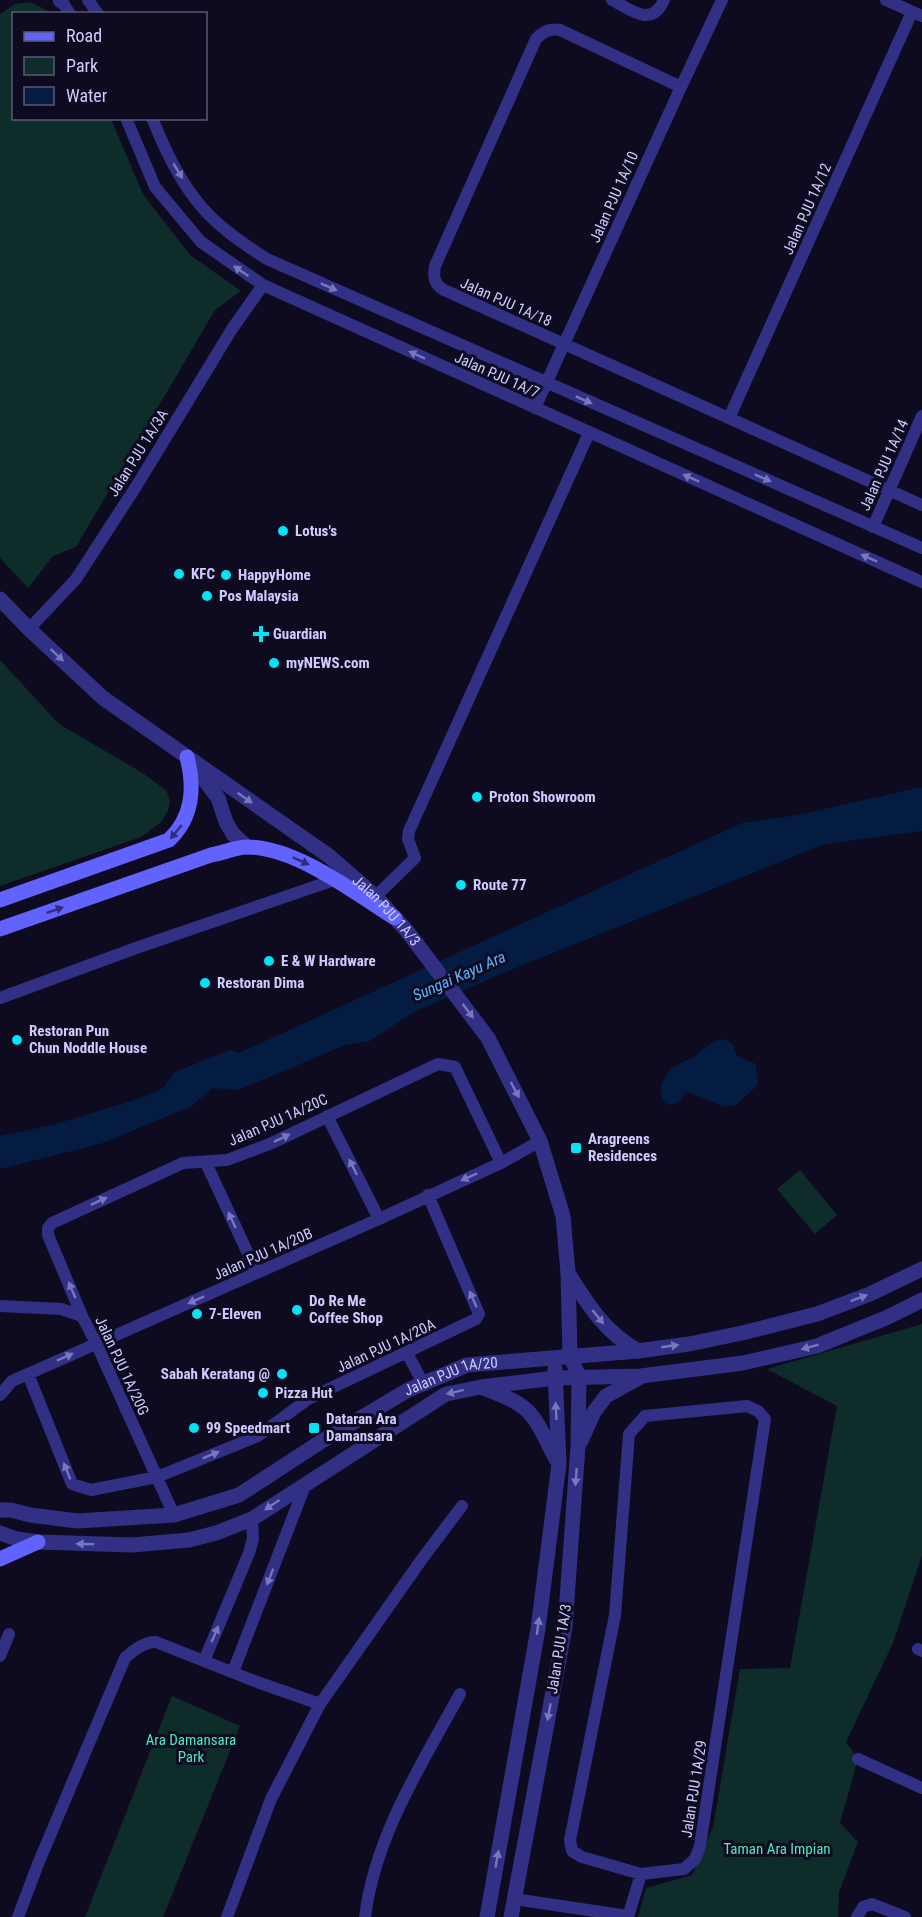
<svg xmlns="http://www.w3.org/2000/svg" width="922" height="1917" viewBox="0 0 922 1917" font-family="'Roboto Condensed',sans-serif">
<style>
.green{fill:#0d2c2a}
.water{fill:#041c41}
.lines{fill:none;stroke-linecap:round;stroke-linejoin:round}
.minor{stroke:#313085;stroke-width:12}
.tertiary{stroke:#313085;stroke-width:15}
.secondary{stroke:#6262ff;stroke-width:15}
.oneway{fill:#7876bc}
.oneway2{fill:#302e7a}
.poi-dot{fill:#00e4f6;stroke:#0e0b21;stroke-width:2}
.labels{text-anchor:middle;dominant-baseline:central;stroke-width:6;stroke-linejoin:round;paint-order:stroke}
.street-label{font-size:15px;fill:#cfcbff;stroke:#0e0b21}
.poi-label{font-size:15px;font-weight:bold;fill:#cfcbff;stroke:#0e0b21;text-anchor:start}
.park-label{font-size:15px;fill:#4aebbf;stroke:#0e0b21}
.water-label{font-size:16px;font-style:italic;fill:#59b7ff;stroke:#0e0b21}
</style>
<rect width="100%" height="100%" fill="#0e0b21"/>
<path class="green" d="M 31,2 L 52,13 L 14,14 L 14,118 L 111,119 L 143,194 L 190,255 L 241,291 L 215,310 L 76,547 L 53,556 L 28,588 L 0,558 L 0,14 L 15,4 Z
M 0,660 L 59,724 L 141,772 L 166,790 L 170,800 L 168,811 L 161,822 L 141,837 L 0,886 Z
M 800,1170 L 837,1215 L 815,1234 L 777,1189 Z
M 922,1324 L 922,1555 L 893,1643 L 846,1742 L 858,1759 L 840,1823 L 858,1842 L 839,1892 L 838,1917 L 638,1917 L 646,1888 L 692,1875 L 713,1827 L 740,1669 L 790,1668 L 837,1406 L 767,1369 Z
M 172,1696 L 240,1726 L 163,1917 L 85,1917 Z"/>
<path class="water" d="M 917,788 L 922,788 L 922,831 L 825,844 L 503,973 L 414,1012 L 370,1041 L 346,1045 L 238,1090 L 212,1088 L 192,1106 L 103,1143 L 0,1169 L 0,1136 L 56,1124 L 141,1098 L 163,1088 L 175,1072 L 230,1050 L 239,1053 L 742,823 L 798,815 Z
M 722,1039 L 732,1043 L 737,1056 L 756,1064 L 758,1085 L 736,1105 L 725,1107 L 686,1092 C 668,1124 646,1089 674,1067 C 680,1062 688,1060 695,1056 C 704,1050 711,1041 722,1039 Z"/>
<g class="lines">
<path class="minor" d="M 61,0 L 70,14
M 88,0 L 98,14
M 612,0 C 631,10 652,28 664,0
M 886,0 L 922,16
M 681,87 L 560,30 C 549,28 543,32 536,39 L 435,266 C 433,277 434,284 444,290 L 922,505
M 126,118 L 155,187 L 201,242 L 263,285 L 922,582
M 152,118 C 164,147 177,176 196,200 C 214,224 242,243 267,259 L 922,548
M 535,408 L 681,87 L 722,0
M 729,418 L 912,12
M 873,527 L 922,416
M 29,629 L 76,579 L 137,485 L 232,329 L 263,285
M 371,901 L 415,858 L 408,839 L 409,831 L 589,433
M 0,998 L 136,948 L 334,880
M 327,1116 L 379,1219
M 206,1163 L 257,1273
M 0,1306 L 61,1309 L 82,1316
M 407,1353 L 423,1383
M 28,1374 L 72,1484 L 91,1490 L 157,1477 L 258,1436 L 308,1399 L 476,1319 L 479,1314 L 428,1195
M 0,1395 L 12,1381 L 379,1219 L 501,1163 L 540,1141
M 747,1406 L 758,1411 L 765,1419 L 700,1846 L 695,1859 L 684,1869 L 641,1874 L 582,1857 L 572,1851 L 570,1840 L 615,1615 L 629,1434 L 645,1416 Z
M 174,1515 L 96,1343 L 82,1316 L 48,1235 L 48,1228 L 52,1223 L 183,1163 L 227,1160 L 272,1143 L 438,1064 L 455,1067 L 501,1163
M 918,1649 L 922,1651
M 0,1656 L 9,1634
M 204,1661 L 249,1553 L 253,1539 L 252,1519
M 233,1672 L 306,1483
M 858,1759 L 922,1788
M 514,1899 L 628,1916
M 18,1917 L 38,1864 L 125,1658 C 132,1651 146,1641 156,1642 L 257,1682 L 320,1704
M 227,1917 L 271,1799 L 320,1704 L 422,1559 L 462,1506
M 365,1917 C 375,1836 421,1765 460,1694
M 628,1917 L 641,1874
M 857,1917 L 863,1907 L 872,1904 L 905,1917"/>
<g class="tertiary">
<path d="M 60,0 L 61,1"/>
<path id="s1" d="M 0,599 L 29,629 L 103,698 L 329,856 L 376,897 L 407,931 L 488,1038 L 540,1141 L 563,1216 L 568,1273 L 570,1355 L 579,1377 L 578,1446 L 565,1627 L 511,1917"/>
<path d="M 196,769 L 218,798 L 226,822 L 233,834 L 247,847"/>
<path d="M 568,1273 C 589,1306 603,1330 638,1351"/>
<path d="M 481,1387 C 498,1394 521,1401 532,1416 C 542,1428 548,1445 556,1459"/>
<path d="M 581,1441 L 594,1412 L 606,1396 L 639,1378"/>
<path id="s2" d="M 0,1510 L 11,1510 L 30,1515 L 77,1521 L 174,1515 L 239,1495 L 322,1441 L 408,1390 L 467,1365 L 638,1351 L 689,1344 L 742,1333 L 817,1314 L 870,1294 L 922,1269"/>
<path d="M 0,1533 L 17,1539 L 38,1542 L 132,1545 L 189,1540 L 216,1533 L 252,1519 L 446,1394 L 481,1387 L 555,1378 L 641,1376 L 743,1363 L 817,1346 L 888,1317 L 922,1300"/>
<path d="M 487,1917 L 538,1629 L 559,1464 L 555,1369"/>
</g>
<path class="secondary" d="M 0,900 L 169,840 C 193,817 195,788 187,757
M 0,929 L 211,855 C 223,853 236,847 247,847 C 296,847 355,893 395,918
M 0,1559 L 38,1542"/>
</g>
<defs><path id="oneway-solid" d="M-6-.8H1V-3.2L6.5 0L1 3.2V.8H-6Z" transform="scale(1.5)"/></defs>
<g class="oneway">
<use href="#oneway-solid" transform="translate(178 171) rotate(59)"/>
<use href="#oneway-solid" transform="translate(241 271) rotate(-146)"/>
<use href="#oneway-solid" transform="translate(329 287) rotate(24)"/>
<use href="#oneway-solid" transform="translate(417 355) rotate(-156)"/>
<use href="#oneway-solid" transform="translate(584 400) rotate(24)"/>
<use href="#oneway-solid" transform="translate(691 478) rotate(-156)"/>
<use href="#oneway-solid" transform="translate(763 478) rotate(24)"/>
<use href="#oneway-solid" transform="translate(869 558) rotate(-156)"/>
<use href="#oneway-solid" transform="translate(57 655) rotate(43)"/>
<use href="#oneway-solid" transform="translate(245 798) rotate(35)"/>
<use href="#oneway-solid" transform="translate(468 1011) rotate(53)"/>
<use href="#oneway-solid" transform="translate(515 1090) rotate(62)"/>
<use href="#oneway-solid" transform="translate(282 1138) rotate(-26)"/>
<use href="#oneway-solid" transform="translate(353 1167) rotate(-117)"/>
<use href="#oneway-solid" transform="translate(469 1177) rotate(156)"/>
<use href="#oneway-solid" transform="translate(99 1201) rotate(-25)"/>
<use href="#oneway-solid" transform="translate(232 1220) rotate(-115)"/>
<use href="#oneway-solid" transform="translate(72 1290) rotate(-113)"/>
<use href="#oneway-solid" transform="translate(859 1298) rotate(-21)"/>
<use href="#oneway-solid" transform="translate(473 1299) rotate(-114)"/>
<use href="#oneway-solid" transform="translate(196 1300) rotate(156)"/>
<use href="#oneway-solid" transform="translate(598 1317) rotate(51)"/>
<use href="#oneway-solid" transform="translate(670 1346) rotate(-8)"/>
<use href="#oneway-solid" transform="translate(810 1347) rotate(165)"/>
<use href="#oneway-solid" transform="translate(65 1357) rotate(-24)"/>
<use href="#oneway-solid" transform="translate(455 1392) rotate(166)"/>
<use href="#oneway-solid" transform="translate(556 1411) rotate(-93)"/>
<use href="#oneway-solid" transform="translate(211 1455) rotate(-22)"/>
<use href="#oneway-solid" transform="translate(67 1471) rotate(-112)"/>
<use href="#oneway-solid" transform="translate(576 1477) rotate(94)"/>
<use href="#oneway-solid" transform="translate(272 1505) rotate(146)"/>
<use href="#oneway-solid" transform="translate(85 1544) rotate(-178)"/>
<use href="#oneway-solid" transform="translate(270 1577) rotate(111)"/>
<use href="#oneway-solid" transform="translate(538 1626) rotate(-82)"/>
<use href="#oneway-solid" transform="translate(215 1634) rotate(-67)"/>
<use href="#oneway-solid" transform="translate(549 1712) rotate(101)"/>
<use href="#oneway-solid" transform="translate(497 1859) rotate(-80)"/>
</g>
<g class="oneway2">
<use href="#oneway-solid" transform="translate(176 832) rotate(129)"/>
<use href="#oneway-solid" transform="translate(301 861) rotate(24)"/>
<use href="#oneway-solid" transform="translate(55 910) rotate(-19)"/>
</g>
<g class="poi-dot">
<circle cx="283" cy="531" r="6"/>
<circle cx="179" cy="574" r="6"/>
<circle cx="226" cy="575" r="6"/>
<circle cx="207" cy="596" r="6"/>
<path d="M258 625h6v6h6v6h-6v6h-6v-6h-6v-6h6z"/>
<circle cx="274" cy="663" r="6"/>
<circle cx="477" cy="797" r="6"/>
<circle cx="461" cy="885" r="6"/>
<circle cx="269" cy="961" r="6"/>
<circle cx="205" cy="983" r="6"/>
<circle cx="17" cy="1040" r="6"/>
<rect x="570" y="1142" width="12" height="12" rx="3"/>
<circle cx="297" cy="1310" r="6"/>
<circle cx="197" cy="1314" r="6"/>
<circle cx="282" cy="1374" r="6"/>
<circle cx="263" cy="1393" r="6"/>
<circle cx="194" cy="1428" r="6"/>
<rect x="308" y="1422" width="12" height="12" rx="3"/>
</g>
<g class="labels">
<g class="street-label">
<text transform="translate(614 197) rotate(-66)">Jalan PJU 1A/10</text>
<text transform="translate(807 209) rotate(-66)">Jalan PJU 1A/12</text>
<text transform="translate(506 302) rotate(24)">Jalan PJU 1A/18</text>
<text transform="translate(497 375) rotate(24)">Jalan PJU 1A/7</text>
<text transform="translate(138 453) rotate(-58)">Jalan PJU 1A/3A</text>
<text transform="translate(884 465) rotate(-66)">Jalan PJU 1A/14</text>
<text stroke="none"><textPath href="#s1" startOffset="498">Jalan PJU 1A/3</textPath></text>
<text transform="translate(278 1120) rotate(-24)">Jalan PJU 1A/20C</text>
<text transform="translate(263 1254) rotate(-24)">Jalan PJU 1A/20B</text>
<text transform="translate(386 1346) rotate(-25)">Jalan PJU 1A/20A</text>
<text transform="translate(122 1366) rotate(65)">Jalan PJU 1A/20G</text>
<text stroke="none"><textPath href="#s2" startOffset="488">Jalan PJU 1A/20</textPath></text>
<text transform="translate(559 1649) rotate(-81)">Jalan PJU 1A/3</text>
<text transform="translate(694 1789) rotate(-81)">Jalan PJU 1A/29</text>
</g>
<g class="poi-label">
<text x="295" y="531">Lotus's</text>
<text x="191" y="574">KFC</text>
<text x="238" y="575">HappyHome</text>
<text x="219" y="596">Pos Malaysia</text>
<text x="273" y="634">Guardian</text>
<text x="286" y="663">myNEWS.com</text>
<text x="489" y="797">Proton Showroom</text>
<text x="473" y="885">Route 77</text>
<text x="281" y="961">E &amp; W Hardware</text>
<text x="217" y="983">Restoran Dima</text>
<text x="29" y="1031">Restoran Pun<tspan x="29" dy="17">Chun Noddle House</tspan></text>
<text x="588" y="1139">Aragreens<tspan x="588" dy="17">Residences</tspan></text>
<text x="309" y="1301">Do Re Me<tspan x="309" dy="17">Coffee Shop</tspan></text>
<text x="209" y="1314">7-Eleven</text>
<text x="270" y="1374" text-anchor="end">Sabah Keratang @</text>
<text x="275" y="1393">Pizza Hut</text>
<text x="326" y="1419">Dataran Ara<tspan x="326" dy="17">Damansara</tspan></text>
<text x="206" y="1428">99 Speedmart</text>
</g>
<g class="park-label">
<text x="191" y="1740">Ara Damansara<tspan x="191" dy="17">Park</tspan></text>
<text x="777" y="1849">Taman Ara Impian</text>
</g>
<g class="water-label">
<text transform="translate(459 976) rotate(-24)">Sungai Kayu Ara</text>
</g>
</g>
<rect x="12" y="12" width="195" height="108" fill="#0e0b21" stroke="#5b587a" stroke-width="1.5"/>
<rect x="24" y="32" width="30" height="9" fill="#6262ff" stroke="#5b587a" stroke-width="1.5"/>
<text x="66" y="42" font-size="18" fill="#cfcbff">Road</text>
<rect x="24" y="57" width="30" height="18" fill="#0d2c2a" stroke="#5b587a" stroke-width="1.5"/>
<text x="66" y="72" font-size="18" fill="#cfcbff">Park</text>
<rect x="24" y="87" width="30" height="18" fill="#041c41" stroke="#5b587a" stroke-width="1.5"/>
<text x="66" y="102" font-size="18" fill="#cfcbff">Water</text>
</svg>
